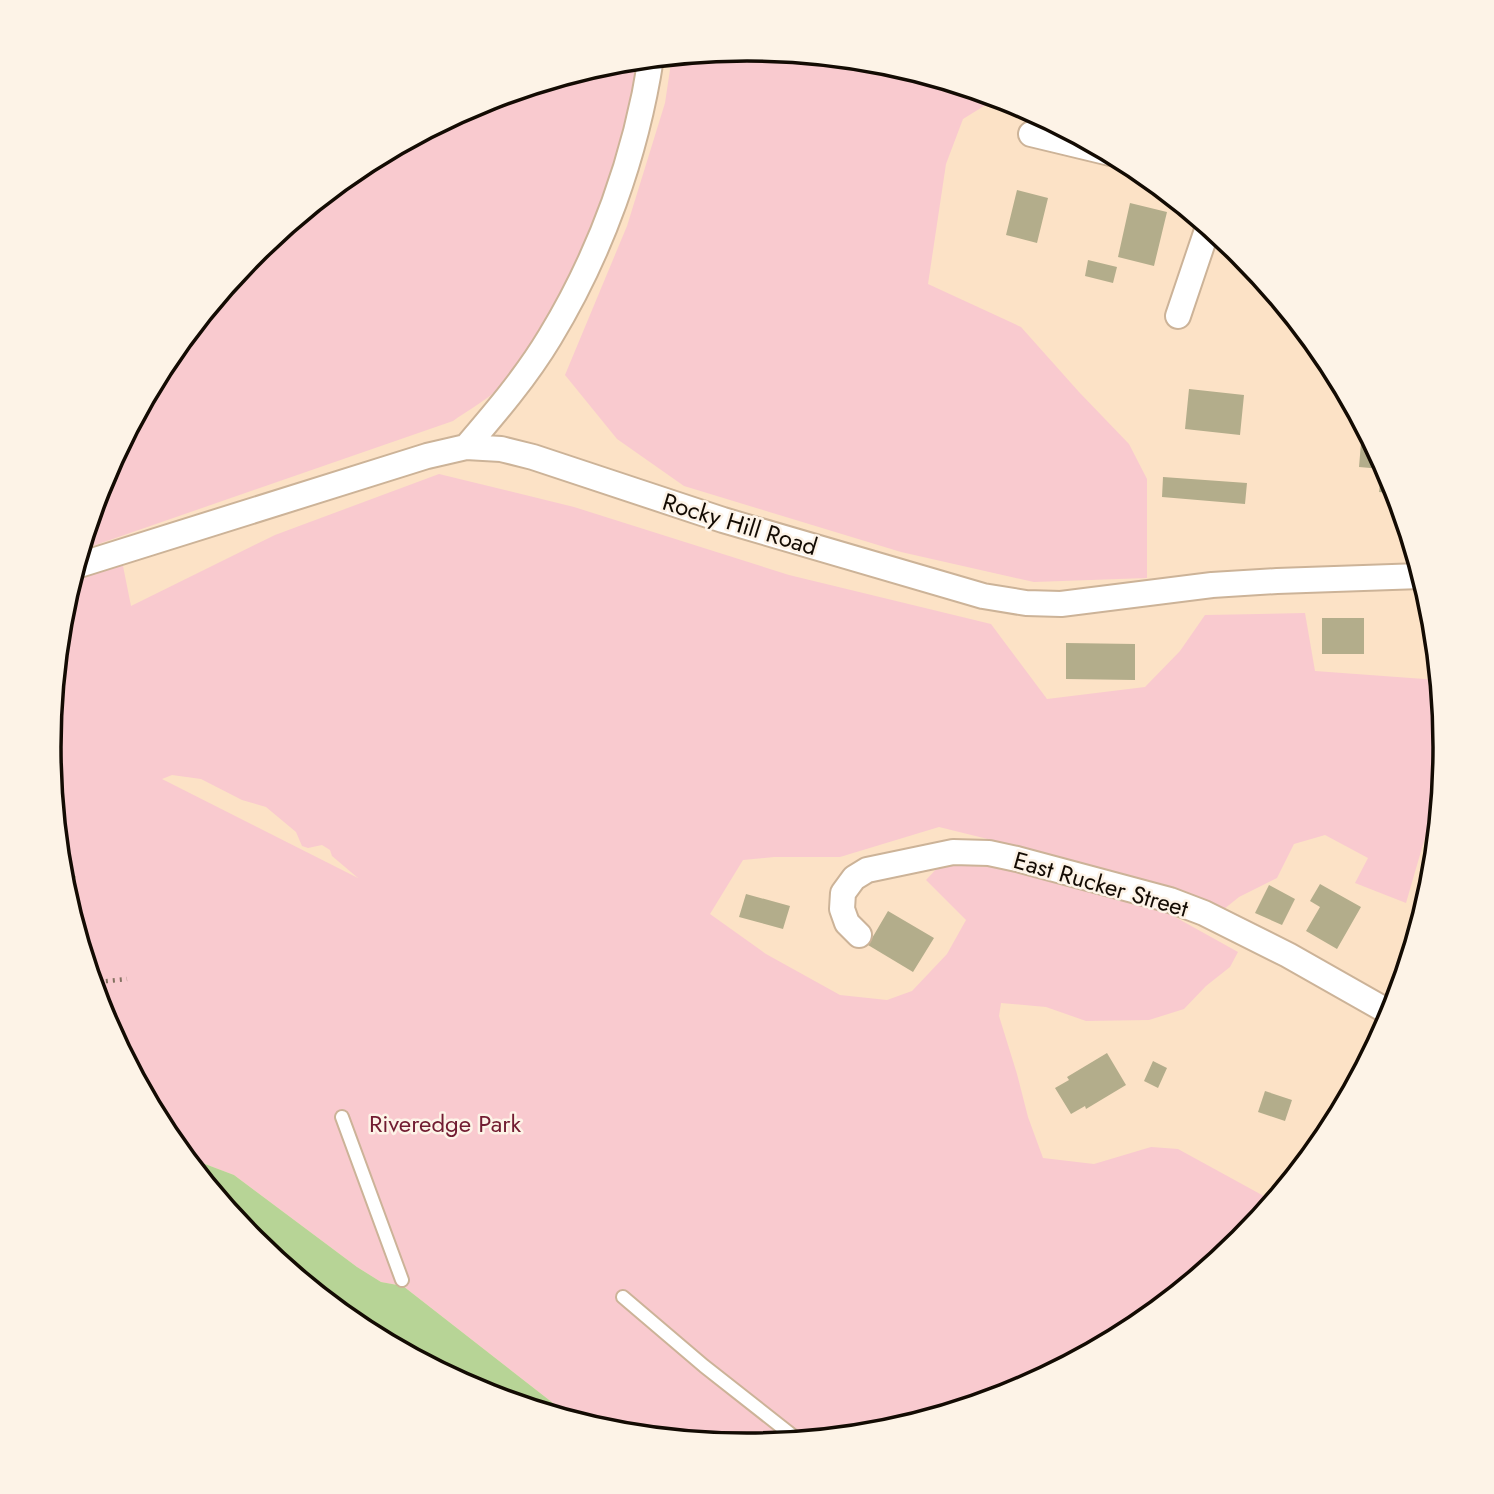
<svg xmlns="http://www.w3.org/2000/svg" width="1494" height="1494" viewBox="0 0 1494 1494" font-family="Jost,sans-serif">
<style>
.green{fill:#f9cacf;fill-rule:evenodd}
.water{fill:#b7d496}
.building{fill:#b3ad8b}
.lines{fill:none;stroke-linecap:round;stroke-linejoin:round}
.service-casing{stroke:#ccb398;stroke-width:16}
.minor-casing{stroke:#ccb398;stroke-width:28}
.path{stroke:#827160;stroke-width:4.5;stroke-dasharray:2 5;stroke-linecap:butt}
.service{stroke:#fff;stroke-width:12}
.minor{stroke:#fff;stroke-width:24}
.labels{text-anchor:middle;dominant-baseline:central;stroke-width:5;stroke-linejoin:round;paint-order:stroke}
.street-label{font-size:24px;fill:#130b03;stroke:#fdf3e7}
.park-label{font-size:24px;fill:#711c31;stroke:#fdf3e7}
.rim{fill:none;stroke:#130b03;stroke-width:3.5}
</style>
<rect width="100%" height="100%" fill="#fce2c6"/>
<path class="green" d="M 747,49 L 884,62 L 1007,100 L 997,98 L 963,119 L 946,164 L 928,284 L 1021,327 L 1079,392 L 1129,444 L 1147,479 L 1147,578 L 1034,582 L 901,552 L 684,486 L 617,439 L 565,375 L 627,226 L 665,103 L 672,56 Z
M 637,60 C 622,158 582,269 525,351 C 517,363 510,376 501,386 C 490,398 467,411 453,421 L 81,550 L 102,480 L 167,359 L 254,253 L 360,166 L 480,102 L 611,62 Z
M 439,474 L 574,507 L 789,575 L 991,624 L 1047,699 L 1145,687 L 1180,651 L 1205,615 L 1305,613 L 1315,671 L 1438,680 L 1445,747 L 1436,834 L 1426,834 L 1406,903 L 1355,883 L 1368,858 L 1325,835 L 1294,844 L 1277,878 L 1239,897 L 1224,909 L 1068,859 L 939,827 L 840,857 L 774,857 L 743,860 L 710,914 L 766,954 L 840,995 L 887,1000 L 912,991 L 947,954 L 966,920 L 926,880 L 941,864 L 1005,868 L 1157,907 L 1238,952 L 1230,967 L 1206,986 L 1184,1009 L 1149,1020 L 1086,1021 L 1046,1007 L 1001,1003 L 999,1016 L 1017,1074 L 1028,1117 L 1043,1158 L 1094,1164 L 1151,1147 L 1178,1149 L 1273,1201 L 1240,1241 L 1134,1328 L 1014,1392 L 883,1432 L 747,1445 L 610,1432 L 576,1421 L 403,1286 L 381,1282 L 357,1267 L 234,1175 L 197,1161 L 160,1123 L 102,1014 L 62,883 L 49,747 L 62,610 L 76,566 L 120,551 L 131,606 L 275,535 ZM 172,775 L 201,779 L 242,800 L 266,807 L 296,832 L 302,846 L 308,848 L 322,845 L 330,850 L 332,856 L 358,878 L 162,779 Z"/>
<path class="water" d="M 160,1123 L 197,1161 L 234,1175 L 357,1267 L 381,1282 L 403,1286 L 576,1421 L 480,1392 L 359,1327 L 253,1240 L 166,1134 Z"/>
<path class="building" d="M 1017,190 L 1048,198 L 1037,243 L 1006,235 Z
M 1130,203 L 1167,212 L 1154,266 L 1118,257 Z
M 1088,260 L 1117,267 L 1113,283 L 1085,276 Z
M 1189,389 L 1244,395 L 1240,435 L 1185,429 Z
M 1361,443 L 1373,444 L 1392,480 L 1396,494 L 1379,492 L 1382,469 L 1359,467 Z
M 1163,477 L 1247,483 L 1245,504 L 1162,497 Z
M 1322,618 L 1364,618 L 1364,654 L 1322,654 Z
M 1428,623 L 1433,623 L 1437,664 L 1428,664 Z
M 1066,643 L 1135,644 L 1135,680 L 1066,679 Z
M 60,856 L 76,877 L 64,887 L 62,883 Z
M 1320,884 L 1361,907 L 1337,949 L 1306,931 L 1320,907 L 1310,901 Z
M 1269,885 L 1295,899 L 1282,925 L 1255,913 Z
M 746,894 L 790,906 L 783,929 L 739,917 Z
M 888,911 L 934,938 L 913,972 L 868,945 Z
M 1107,1053 L 1126,1085 L 1086,1109 L 1085,1106 L 1071,1114 L 1055,1088 L 1069,1080 L 1067,1077 Z
M 1153,1061 L 1167,1068 L 1158,1088 L 1144,1081 Z
M 1265,1091 L 1292,1100 L 1285,1121 L 1258,1112 Z"/>
<g class="lines">
<g class="service-casing">
<path id="service" d="M 342,1117 L 402,1280
M 623,1297 L 704,1366 L 798,1440"/>
</g>
<g class="minor-casing">
<path id="minor" d="M 1031,134 L 1110,153
M 1178,316 L 1208,227
M 466,447 C 496,412 526,377 550,337 C 601,253 636,156 651,58
M 76,566 L 427,456 L 466,447 L 501,449 L 533,457 L 723,520 L 983,596 L 1026,603 L 1061,604 L 1212,585 L 1277,581 L 1421,576
M 859,935 L 847,923 L 842,909 L 843,893 L 854,878 L 867,870 L 953,852 L 989,853 L 1017,859 L 1170,900 L 1204,913 L 1288,955 L 1392,1014"/>
</g>
<path class="path" d="M 92,981 L 97,982 L 127,979"/>
<use href="#service" class="service"/>
<use href="#minor" class="minor"/>
</g>
<g class="labels">
<g class="street-label">
<text transform="translate(740 524) rotate(17)">Rocky Hill Road</text>
<text transform="translate(1101 884) rotate(16)">East Rucker Street</text>
</g>
<g class="park-label">
<text x="445" y="1123">Riveredge Park</text>
</g>
</g>
<path d="M0 0H1494V1494H0ZM61 747a686 686 0 1 1 1372 0a686 686 0 1 1-1372 0Z" fill="#fdf3e7" fill-rule="evenodd"/>
<path class="rim" d="M61 747a686 686 0 1 1 1372 0a686 686 0 1 1-1372 0Z"/>
</svg>
